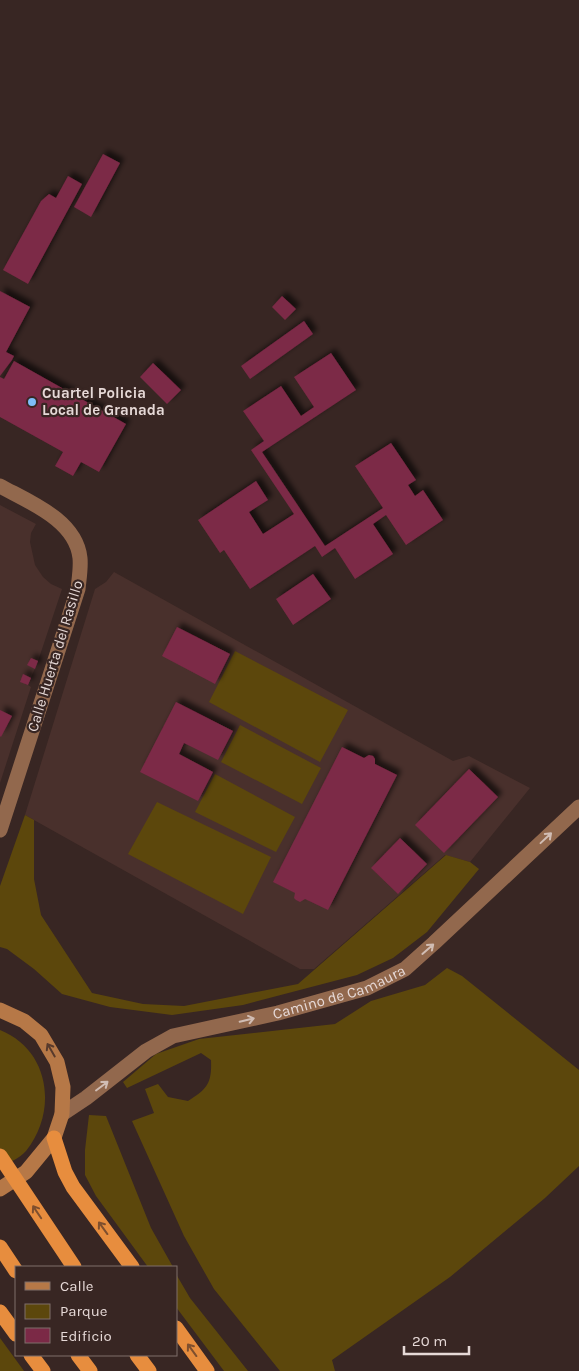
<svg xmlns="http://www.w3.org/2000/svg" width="579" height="1371" viewBox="0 0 579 1371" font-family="Karla,sans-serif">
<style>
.built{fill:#49302c}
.green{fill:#5c470c}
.building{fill:#7b2946;filter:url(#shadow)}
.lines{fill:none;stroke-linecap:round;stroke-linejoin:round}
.secondary{stroke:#92684d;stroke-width:15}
.primary{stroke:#b67847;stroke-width:15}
.highway{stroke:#e78d3e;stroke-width:15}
.oneway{stroke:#d1bdb4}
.oneway2{stroke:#583a2c}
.oneway3{stroke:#7e4f2e}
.poi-dot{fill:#7ebdf9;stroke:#382623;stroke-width:2}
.labels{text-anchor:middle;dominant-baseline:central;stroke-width:4.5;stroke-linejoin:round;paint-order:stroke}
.poi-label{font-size:15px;font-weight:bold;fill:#e6d9d7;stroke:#382623;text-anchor:start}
.street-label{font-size:15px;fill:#e6d9d7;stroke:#382623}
</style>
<defs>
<filter id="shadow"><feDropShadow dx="4.5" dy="-4.5" stdDeviation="2.5" flood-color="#0009"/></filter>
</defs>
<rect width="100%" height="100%" fill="#382623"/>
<path class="built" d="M 0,505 L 36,524 L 31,533 L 30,542 L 35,565 L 43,577 L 51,584 L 62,589 L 38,661 L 28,685 L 31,687 L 0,783 Z
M 114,572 L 453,761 L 469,756 L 530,788 L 470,862 L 445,855 L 314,969 L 300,969 L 25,815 L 95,589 L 106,582 Z"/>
<path class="green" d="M 235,651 L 348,710 L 320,762 L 209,702 Z
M 240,725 L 321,768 L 302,804 L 221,762 Z
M 215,774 L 295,817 L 276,852 L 195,812 Z
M 157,802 L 271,857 L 243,914 L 128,854 Z
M 25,815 L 34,820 L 34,879 L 41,915 L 92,993 L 143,1004 L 184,1006 L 298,984 L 446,855 L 470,862 L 479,869 L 427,932 L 393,958 L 357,975 L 243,1005 L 172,1015 L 110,1007 L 62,994 L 34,969 L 7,949 L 0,947 L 0,886 Z
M 447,968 L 462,976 L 579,1070 L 579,1166 L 545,1198 L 450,1277 L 332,1360 L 335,1371 L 280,1371 L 214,1289 L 184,1236 L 132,1121 L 154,1113 L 145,1089 L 158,1084 L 168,1097 L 188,1101 C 207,1089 212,1084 211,1060 L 201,1053 L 127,1088 L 123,1082 L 156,1054 L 199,1039 L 335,1024 L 371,1001 L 425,985 Z
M 0,1030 C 50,1050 58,1111 26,1151 C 20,1158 8,1163 0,1168 Z
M 89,1115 L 106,1116 L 151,1228 L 173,1267 L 148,1267 L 96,1196 L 85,1175 L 85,1150 Z
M 176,1274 L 190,1298 L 248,1371 L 224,1371 L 176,1307 Z
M 0,1338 L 24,1371 L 0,1371 Z"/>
<path class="building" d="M 103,154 L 120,163 L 91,217 L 74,207 Z
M 68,176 L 82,184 L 28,284 L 3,270 L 41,201 L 49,194 L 56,198 Z
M 0,291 L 30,307 L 6,352 L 14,356 L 12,360 L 0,376 Z
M 282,296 L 296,309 L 285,320 L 272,307 Z
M 304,321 L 313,334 L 250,379 L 241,366 Z
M 331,353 L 356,390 L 262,452 L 325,546 L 383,508 L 355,466 L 391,443 L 416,480 L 408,485 L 415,496 L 423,490 L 443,520 L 406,545 L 386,515 L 373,524 L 393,554 L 355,579 L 335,548 L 322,557 L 315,546 L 250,589 L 224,550 L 220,553 L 198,520 L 256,481 L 268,500 L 249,512 L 263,534 L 294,514 L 251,450 L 264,441 L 243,411 L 281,386 L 301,416 L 314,407 L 294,377 Z
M 14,361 L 126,424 L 99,472 L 81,462 L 73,476 L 55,466 L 63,452 L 0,417 L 0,377 L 4,379 Z
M 153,363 L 181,390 L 167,404 L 140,377 Z
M 313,574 L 331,599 L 293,625 L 276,599 Z
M 177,627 L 230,654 L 215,684 L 162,656 Z
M 31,658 L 38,661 L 35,669 L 27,665 Z
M 23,674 L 31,678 L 28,685 L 20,682 Z
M 176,702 L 233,731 L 218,760 L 184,743 L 179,754 L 213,772 L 198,801 L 140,772 Z
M 0,710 L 12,716 L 1,737 L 0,736 Z
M 342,747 L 364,758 L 369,755 L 373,756 L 375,759 L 375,764 L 397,775 L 328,910 L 305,899 L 300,902 L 296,900 L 294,898 L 295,893 L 273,882 Z
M 469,769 L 498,797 L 444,853 L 415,825 Z
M 400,838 L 427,864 L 398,894 L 371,868 Z"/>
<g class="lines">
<g class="secondary">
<path d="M 0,486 C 29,502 76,520 80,558 C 81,568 79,579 78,589 L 0,830"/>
<path id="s1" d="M 62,1114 L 86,1098 L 146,1051 L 173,1036 L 278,1013 L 367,988 L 405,969 L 434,943 L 579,807"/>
</g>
<path class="primary" d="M 0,1010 L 24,1021 L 41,1035 L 57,1062 L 63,1087 L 62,1114 L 54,1138 L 26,1172 L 0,1189"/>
<path class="highway" d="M 54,1138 L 65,1172 L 73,1187 L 132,1267
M 0,1156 L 74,1267
M 0,1247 L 16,1271
M 0,1312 L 16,1334
M 176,1328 L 207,1371
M 31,1355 L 43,1371
M 78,1355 L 90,1371
M 137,1355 L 149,1371"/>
</g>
<defs><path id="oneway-shaft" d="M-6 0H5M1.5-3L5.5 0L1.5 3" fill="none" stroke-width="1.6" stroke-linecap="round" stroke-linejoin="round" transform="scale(1.25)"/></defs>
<g class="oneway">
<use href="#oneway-shaft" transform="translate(546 838) rotate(-43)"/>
<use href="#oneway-shaft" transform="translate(428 949) rotate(-41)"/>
<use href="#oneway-shaft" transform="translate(247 1020) rotate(-13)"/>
<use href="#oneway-shaft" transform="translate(102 1086) rotate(-37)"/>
</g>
<use class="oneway2" href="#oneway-shaft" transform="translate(51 1050) rotate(-120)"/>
<g class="oneway3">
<use href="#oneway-shaft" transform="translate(37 1212) rotate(-124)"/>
<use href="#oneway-shaft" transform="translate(103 1228) rotate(-126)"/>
<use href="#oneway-shaft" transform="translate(192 1350) rotate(-126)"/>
</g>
<circle class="poi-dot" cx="32" cy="402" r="5"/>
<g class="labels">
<g class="poi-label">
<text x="42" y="393">Cuartel Policia<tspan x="42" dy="17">Local de Granada</tspan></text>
</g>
<g class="street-label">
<text transform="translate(55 656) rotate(-73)">Calle Huerta del Rasillo</text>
<text stroke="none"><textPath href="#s1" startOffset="308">Camino de Camaura</textPath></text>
</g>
</g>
<rect x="15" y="1266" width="162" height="90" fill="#382623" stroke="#7e6e6b"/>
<rect x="25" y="1282" width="25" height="8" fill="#b67847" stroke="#7e6e6b"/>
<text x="60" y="1291" font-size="15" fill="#e6d9d7">Calle</text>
<rect x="25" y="1304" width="25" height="15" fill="#5c470c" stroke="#7e6e6b"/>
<text x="60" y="1316" font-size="15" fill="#e6d9d7">Parque</text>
<rect x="25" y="1328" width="25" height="15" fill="#7b2946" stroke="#7e6e6b"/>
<text x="60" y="1341" font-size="15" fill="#e6d9d7">Edificio</text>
<path d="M404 1346v8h65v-8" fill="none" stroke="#e6d9d7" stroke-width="2.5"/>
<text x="412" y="1346" font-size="15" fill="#e6d9d7" stroke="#382623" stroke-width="4" paint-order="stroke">20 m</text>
</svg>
